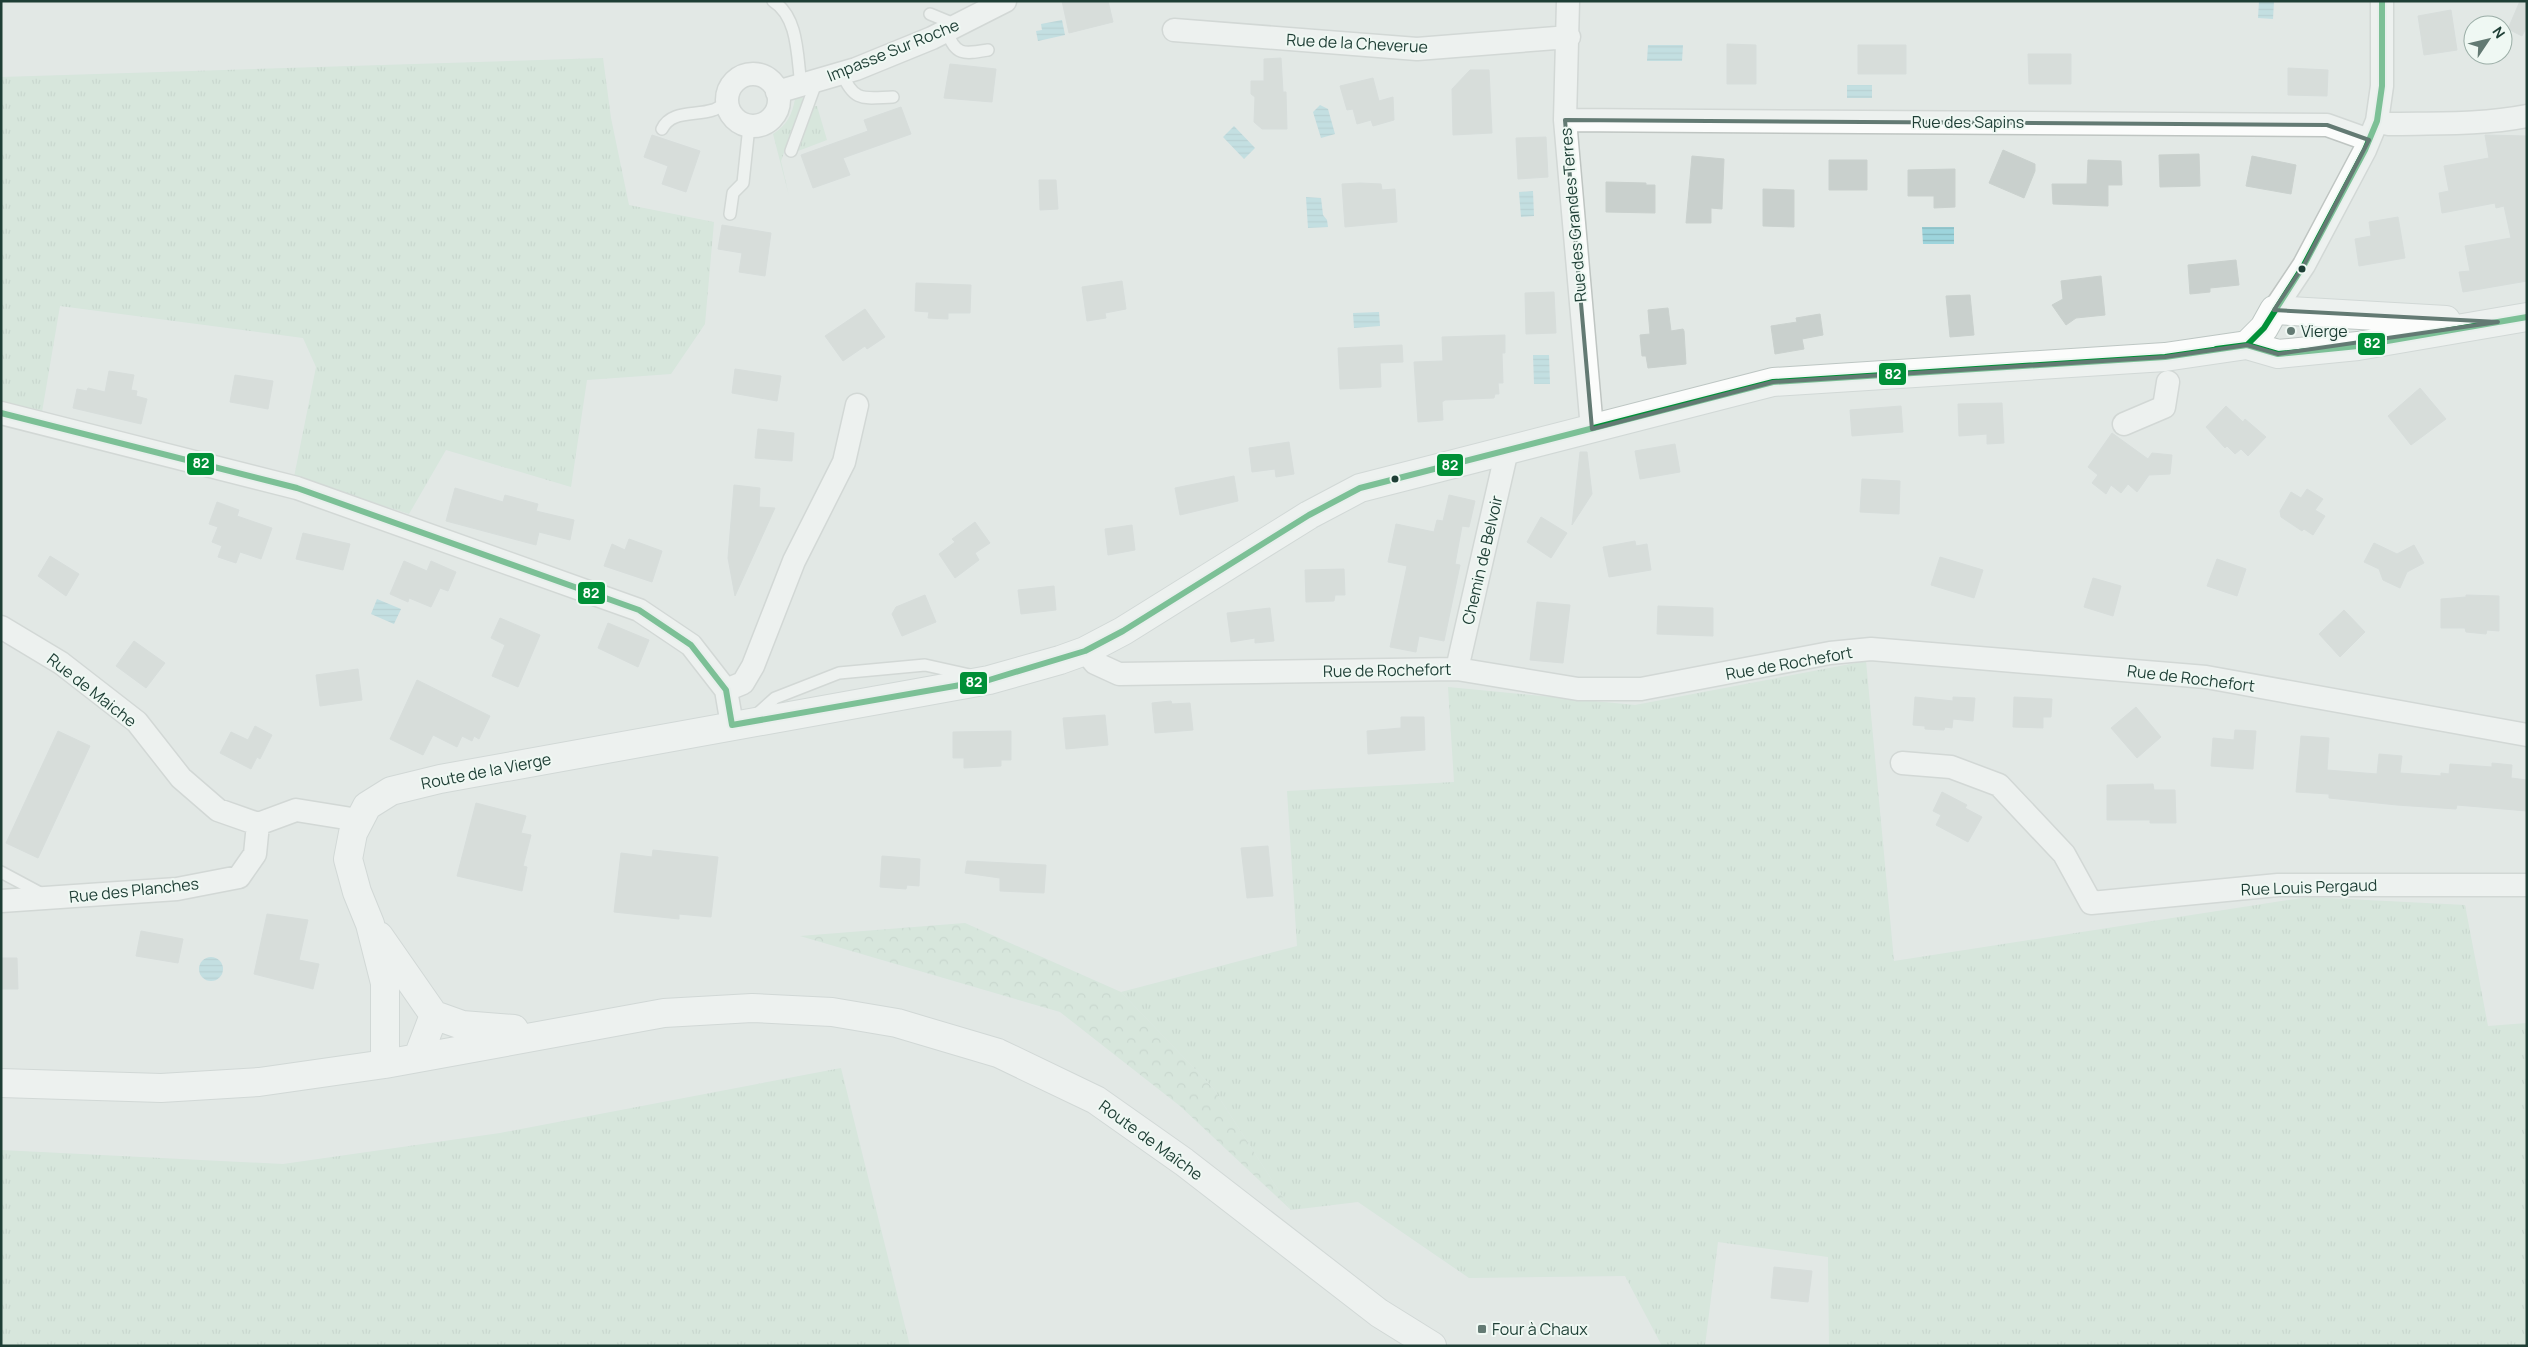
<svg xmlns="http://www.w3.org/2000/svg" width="2528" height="1347" viewBox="0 0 2528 1347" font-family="Manrope,sans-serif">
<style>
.grass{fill:url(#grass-tufts)}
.forest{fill:url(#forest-crowns)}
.water{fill:url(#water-rules)}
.building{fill:#c9d0cd;stroke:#cad1ce}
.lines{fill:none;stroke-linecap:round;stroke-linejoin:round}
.lane-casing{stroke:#bfc5c2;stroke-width:14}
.street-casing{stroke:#bfc5c2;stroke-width:25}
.secondary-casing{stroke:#bdc6c3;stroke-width:30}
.lane{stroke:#fbfcfb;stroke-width:11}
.street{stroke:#fbfcfb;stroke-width:22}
.secondary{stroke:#fbfcfb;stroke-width:28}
.bus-1-casing{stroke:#eff8f3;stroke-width:10}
.bus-1{stroke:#009037;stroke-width:6}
.marked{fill:none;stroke:#637a73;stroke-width:4;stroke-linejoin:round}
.bus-dot{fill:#1e3e35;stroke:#eff8f3;stroke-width:2}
.poi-dot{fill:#637a73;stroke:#eff8f3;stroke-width:2}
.labels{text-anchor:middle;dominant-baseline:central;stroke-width:4;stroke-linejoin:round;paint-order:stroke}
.street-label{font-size:16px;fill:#1e3e35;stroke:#eff8f3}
.poi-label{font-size:16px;fill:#1e3e35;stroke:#eff8f3;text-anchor:start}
.line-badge{stroke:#eff8f3;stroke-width:2}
.badge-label{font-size:14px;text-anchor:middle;font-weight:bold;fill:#fff}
</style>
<defs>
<pattern id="grass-tufts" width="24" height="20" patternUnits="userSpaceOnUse" patternTransform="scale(1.25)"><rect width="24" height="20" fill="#c9e4d1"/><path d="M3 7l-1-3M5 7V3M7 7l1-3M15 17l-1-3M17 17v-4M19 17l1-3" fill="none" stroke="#acc5b4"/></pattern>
<pattern id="forest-crowns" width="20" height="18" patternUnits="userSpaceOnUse" patternTransform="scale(1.25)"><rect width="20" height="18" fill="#c9e4d1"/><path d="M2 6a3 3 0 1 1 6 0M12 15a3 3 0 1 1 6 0" fill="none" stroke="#acc5b4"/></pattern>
<pattern id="water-rules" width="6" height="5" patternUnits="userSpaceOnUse" patternTransform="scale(1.25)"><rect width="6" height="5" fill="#9dd4dc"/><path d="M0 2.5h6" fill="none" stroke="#87b7bd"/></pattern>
</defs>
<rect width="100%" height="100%" fill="#e2e8e5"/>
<path class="grass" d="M 603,58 L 611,118 L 629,205 L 714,222 L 705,324 L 671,374 L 587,380 L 571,487 L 446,450 L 409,514 L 294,477 L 316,367 L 303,338 L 60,306 L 42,412 L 1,402 L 1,77 Z
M 802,96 L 803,99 L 781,161 L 789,196 L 773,134 C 787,125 792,115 795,99 Z
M 814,106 L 817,106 L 827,140 L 798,151 Z
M 1866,661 L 1894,961 L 2308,897 L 2465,905 L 2488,1026 L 2527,1023 L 2527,1346 L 1829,1346 L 1828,1257 L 1718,1242 L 1705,1346 L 1662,1346 L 1625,1276 L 1469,1278 L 1358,1202 L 1291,1210 L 1213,1088 L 1121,992 L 1297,946 L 1287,791 L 1454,782 L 1448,687 L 1635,705 Z
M 841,1068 L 910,1346 L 1,1346 L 1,1150 L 283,1164 L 500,1133 Z"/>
<path class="forest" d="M 965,923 L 1121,992 L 1213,1088 L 1291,1210 L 1180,1106 L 1060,1012 L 800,936 Z"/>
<path class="water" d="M 2259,1 L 2274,1 L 2273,19 L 2258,18 Z
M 1062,20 L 1065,35 L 1038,41 L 1036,31 L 1042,30 L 1041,24 Z
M 1648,45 L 1683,45 L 1682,61 L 1647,61 Z
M 1847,85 L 1872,85 L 1872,98 L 1847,98 Z
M 1320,105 L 1328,109 L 1335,134 L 1321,138 L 1313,112 Z
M 1234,126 L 1255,148 L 1244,159 L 1223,137 Z
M 1533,191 L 1534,216 L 1521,217 L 1519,192 Z
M 1306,197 L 1321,198 L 1323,215 L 1327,220 L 1328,227 L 1308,228 Z
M 1922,227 L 1954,227 L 1954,244 L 1923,244 Z
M 1379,312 L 1380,326 L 1354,328 L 1353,313 Z
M 1533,355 L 1549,355 L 1550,384 L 1534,384 Z
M 377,599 L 401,609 L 394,624 L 371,614 Z
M199 969a12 12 0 1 1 24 0a12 12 0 1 1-24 0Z"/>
<path class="building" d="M 1062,1 L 1108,1 L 1113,22 L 1069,33 Z
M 2520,1 L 2527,1 L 2527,26 L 2522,36 L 2508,29 Z
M 2451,10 L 2457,50 L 2424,55 L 2418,16 Z
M 1727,44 L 1756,45 L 1756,84 L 1727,84 Z
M 1858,45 L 1906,45 L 1906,74 L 1858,74 Z
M 2028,54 L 2071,54 L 2071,84 L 2029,84 Z
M 1281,58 L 1283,92 L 1286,92 L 1287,129 L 1262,129 L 1254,122 L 1255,97 L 1251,94 L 1251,81 L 1264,81 L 1264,59 Z
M 950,64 L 996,69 L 992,102 L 944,98 Z
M 2288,68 L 2328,70 L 2327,96 L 2288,95 Z
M 1470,70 L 1489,70 L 1492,133 L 1453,135 L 1452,89 Z
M 1373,78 L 1379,101 L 1393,97 L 1394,120 L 1373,126 L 1371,120 L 1357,124 L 1353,109 L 1347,110 L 1340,86 Z
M 901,107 L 911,134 L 843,158 L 850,175 L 813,188 L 801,155 L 868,131 L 864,120 Z
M 652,135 L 700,151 L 686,192 L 662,184 L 668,166 L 644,157 Z
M 2485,135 L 2527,136 L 2527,281 L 2463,292 L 2459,272 L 2470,271 L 2465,246 L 2511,238 L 2504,206 L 2496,208 L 2495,203 L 2442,213 L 2439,193 L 2449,191 L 2444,166 L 2489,158 Z
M 1546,137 L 1548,177 L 1518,179 L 1516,138 Z
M 2003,150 L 2035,164 L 2035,171 L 2024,198 L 1989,183 Z
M 2199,154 L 2200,186 L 2160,187 L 2159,155 Z
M 1692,156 L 1724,159 L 1722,209 L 1711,208 L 1711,223 L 1686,223 Z
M 2252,156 L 2296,165 L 2291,194 L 2246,186 Z
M 1829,160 L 1867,160 L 1867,190 L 1829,190 Z
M 2088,160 L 2121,161 L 2122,185 L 2108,185 L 2108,206 L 2053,204 L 2052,184 L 2087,184 Z
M 1955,169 L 1955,207 L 1934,208 L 1934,196 L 1908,196 L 1908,170 Z
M 1039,180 L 1056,180 L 1058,209 L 1040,210 Z
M 1606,182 L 1646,183 L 1646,185 L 1655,185 L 1655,213 L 1606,212 Z
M 1360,183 L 1381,184 L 1382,190 L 1395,189 L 1397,222 L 1345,227 L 1342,184 Z
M 1763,189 L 1794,190 L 1794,227 L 1763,226 Z
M 2398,217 L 2405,258 L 2359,266 L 2355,239 L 2371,236 L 2369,222 Z
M 722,225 L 771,233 L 765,276 L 739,272 L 742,253 L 718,249 Z
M 2236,260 L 2239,285 L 2210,288 L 2210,292 L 2190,294 L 2188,265 Z
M 2101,276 L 2105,315 L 2076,318 L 2066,325 L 2052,305 L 2063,299 L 2061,281 Z
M 1122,281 L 1126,309 L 1105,313 L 1106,318 L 1087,321 L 1082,287 Z
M 916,283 L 971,285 L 970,313 L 948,313 L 948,319 L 928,318 L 929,312 L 915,311 Z
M 1554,292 L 1556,333 L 1526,334 L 1525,293 Z
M 1970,295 L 1974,335 L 1950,337 L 1946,296 Z
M 1668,308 L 1671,331 L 1683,329 L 1684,331 L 1686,364 L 1648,368 L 1646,356 L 1642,356 L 1640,335 L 1650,334 L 1648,310 Z
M 865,309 L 885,337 L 867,349 L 865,346 L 843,361 L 825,336 Z
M 1820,314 L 1823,335 L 1802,339 L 1804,349 L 1775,354 L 1771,326 L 1797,322 L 1796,318 Z
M 1505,335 L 1505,353 L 1502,353 L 1503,383 L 1498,383 L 1499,394 L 1495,394 L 1494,398 L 1445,400 L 1442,402 L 1443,420 L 1418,422 L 1414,362 L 1443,361 L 1442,337 Z
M 1402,345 L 1403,362 L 1380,363 L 1381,387 L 1340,389 L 1338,348 Z
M 735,369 L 781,376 L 777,401 L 732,393 Z
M 109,371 L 134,375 L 131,390 L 137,391 L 136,396 L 147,399 L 141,424 L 73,408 L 77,389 L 87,391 L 88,388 L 105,392 Z
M 235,375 L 273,381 L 268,409 L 230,402 Z
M 2420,388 L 2446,419 L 2411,445 L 2388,416 Z
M 2002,403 L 2004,443 L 1987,444 L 1987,434 L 1959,436 L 1958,404 Z
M 1901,406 L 1903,432 L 1852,436 L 1850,410 Z
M 2226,406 L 2243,422 L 2245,419 L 2266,437 L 2248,456 L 2241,449 L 2235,454 L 2227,446 L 2225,448 L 2206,427 Z
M 758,429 L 794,433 L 792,461 L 755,458 Z
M 2112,433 L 2148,459 L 2152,453 L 2172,455 L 2170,474 L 2149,475 L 2137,492 L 2128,484 L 2121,493 L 2111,485 L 2106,494 L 2092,483 L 2098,475 L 2088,467 Z
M 1289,442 L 1294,474 L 1276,477 L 1275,469 L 1252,472 L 1249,448 Z
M 1675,444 L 1680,472 L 1640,479 L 1635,451 Z
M 1580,452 L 1587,452 L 1592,494 L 1572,525 Z
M 1234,476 L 1238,501 L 1180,515 L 1175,488 Z
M 1862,479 L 1900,481 L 1899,514 L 1860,512 Z
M 734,485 L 760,488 L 759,507 L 775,508 L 735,596 L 728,558 Z
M 455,488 L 503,502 L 505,495 L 538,504 L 536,511 L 574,520 L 570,540 L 539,532 L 536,545 L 446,521 Z
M 2307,489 L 2323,499 L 2315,510 L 2325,516 L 2313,535 L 2304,529 L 2302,531 L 2281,517 L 2280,511 L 2291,492 L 2301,498 Z
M 1449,495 L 1475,501 L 1469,527 L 1462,526 L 1455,564 L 1460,565 L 1444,641 L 1419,636 L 1416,652 L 1390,647 L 1407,566 L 1388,562 L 1396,524 L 1434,532 L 1437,520 L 1443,521 Z
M 217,502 L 239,510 L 237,516 L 272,528 L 261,559 L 240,552 L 236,563 L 218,557 L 222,546 L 212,542 L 218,527 L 209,524 Z
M 1541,517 L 1567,533 L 1551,558 L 1527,542 Z
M 975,522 L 990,543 L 975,553 L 979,560 L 955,578 L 939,554 L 955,542 L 952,539 Z
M 1132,525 L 1135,550 L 1108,555 L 1105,529 Z
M 303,533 L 350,544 L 343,570 L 296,559 Z
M 629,539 L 662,551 L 652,582 L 604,566 L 612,544 L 625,550 Z
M 1635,541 L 1636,546 L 1647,544 L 1651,570 L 1609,577 L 1603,547 Z
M 2374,543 L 2397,554 L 2414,545 L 2424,563 L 2407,572 L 2400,588 L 2383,580 L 2379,569 L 2364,562 Z
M 50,556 L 79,574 L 66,596 L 38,576 Z
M 1940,557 L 1983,570 L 1974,598 L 1931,585 Z
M 2217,559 L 2246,569 L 2237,596 L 2207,586 Z
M 404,561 L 427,571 L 431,561 L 456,572 L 448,591 L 440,588 L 431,607 L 409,598 L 408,602 L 390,594 Z
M 1344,569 L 1345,595 L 1335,595 L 1334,601 L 1306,602 L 1305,570 Z
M 2093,578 L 2121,586 L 2113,616 L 2084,607 Z
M 1054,586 L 1056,610 L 1021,614 L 1018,590 Z
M 925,595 L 936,622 L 902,636 L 892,614 L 896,607 Z
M 2466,595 L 2499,596 L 2499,631 L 2487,630 L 2486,634 L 2466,632 L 2465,628 L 2441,628 L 2441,599 L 2466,597 Z
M 1537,602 L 1570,605 L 1563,663 L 1530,660 Z
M 1658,606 L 1713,608 L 1713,636 L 1657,634 Z
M 1270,608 L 1274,641 L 1255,643 L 1255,638 L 1231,642 L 1227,613 Z
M 2344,610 L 2365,632 L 2340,657 L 2319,634 Z
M 500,618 L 540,635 L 518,687 L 492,676 L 505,645 L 491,638 Z
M 608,623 L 649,640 L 638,667 L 598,648 Z
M 134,641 L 165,663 L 146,688 L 116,666 Z
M 358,669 L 362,700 L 320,706 L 316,675 Z
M 417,680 L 490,716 L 479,739 L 474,736 L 472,741 L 462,736 L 457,747 L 433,735 L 423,755 L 390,739 Z
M 1915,697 L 1953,701 L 1953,697 L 1975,698 L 1973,721 L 1953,719 L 1952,728 L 1945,727 L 1944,730 L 1925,729 L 1925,726 L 1913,725 Z
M 2014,697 L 2052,699 L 2051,717 L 2043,717 L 2043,728 L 2013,727 Z
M 1171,701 L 1172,704 L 1190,703 L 1193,730 L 1155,733 L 1152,703 Z
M 2136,707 L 2161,737 L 2137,758 L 2111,728 Z
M 1105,715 L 1108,745 L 1066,749 L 1063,718 Z
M 1401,717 L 1424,717 L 1425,750 L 1368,754 L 1367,731 L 1401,728 Z
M 255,726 L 272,735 L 260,759 L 257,757 L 251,769 L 220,753 L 231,732 L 248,740 Z
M 2235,730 L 2256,731 L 2253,769 L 2211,766 L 2213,738 L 2234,740 Z
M 58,731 L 90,746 L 38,858 L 6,843 Z
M 1011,731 L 1011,760 L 1001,760 L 1001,766 L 964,768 L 964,758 L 953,758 L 953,732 Z
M 2301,736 L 2329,738 L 2327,770 L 2377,774 L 2379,754 L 2402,756 L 2400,773 L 2441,776 L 2441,773 L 2449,774 L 2450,764 L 2492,767 L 2492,763 L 2512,765 L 2511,778 L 2527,780 L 2527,811 L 2457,805 L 2456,809 L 2397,805 L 2329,798 L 2329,794 L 2296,792 Z
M 2153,784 L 2154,790 L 2175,790 L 2176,823 L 2150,823 L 2150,820 L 2107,820 L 2107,785 Z
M 1942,792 L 1967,805 L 1965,808 L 1982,817 L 1968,842 L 1936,825 L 1941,815 L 1933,811 Z
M 476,803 L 526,816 L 521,833 L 531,835 L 523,866 L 527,867 L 522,891 L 457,876 Z
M 1268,846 L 1273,896 L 1247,898 L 1241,848 Z
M 653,850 L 718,857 L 711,917 L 679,914 L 679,919 L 614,912 L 621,853 L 652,857 Z
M 882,856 L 920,859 L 919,886 L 907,885 L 906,889 L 880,887 Z
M 967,861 L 1046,865 L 1044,893 L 1000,891 L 1000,878 L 965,873 Z
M 267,914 L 308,920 L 299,960 L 319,964 L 313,989 L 254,974 Z
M 141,931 L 183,939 L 178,963 L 136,956 Z
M 1,958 L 17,958 L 18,989 L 1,989 Z
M 1774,1267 L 1812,1271 L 1808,1302 L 1771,1298 Z"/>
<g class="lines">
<g class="lane-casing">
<path id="lane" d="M 773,1 C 799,17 797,58 801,85
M 930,14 L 947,21 L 955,27
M 947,31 C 955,56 964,54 988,50
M 842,73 C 854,103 864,98 893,97
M 662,129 C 671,110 695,116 713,110 C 717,109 722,105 727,102
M 791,151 L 817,80
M 730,214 L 733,193 L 743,183 L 749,126
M 755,716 L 775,698 L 839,673 L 925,665 L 970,675
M 1,872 L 44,895"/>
</g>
<g class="street-casing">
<path id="street" d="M 1568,1 L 1565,120 L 1592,429
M 1174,30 L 1417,49 L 1569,37
M727 100a26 26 0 1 1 52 0a26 26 0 1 1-52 0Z
M 777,92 L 856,69 L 932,38 L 1005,1
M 1565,120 L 2327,125 L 2369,140
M 2377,121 L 2388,124 C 2434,123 2481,125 2527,116
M 2274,310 L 2304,265 L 2365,150 L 2377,121 L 2382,86 L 2382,1
M 1,413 L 297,488 L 639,610 L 691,645 L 726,690 L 732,725
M 2124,424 L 2164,407 L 2168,382
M 1,627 L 61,663 L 137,722 L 181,778 L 218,810 L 258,824 L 296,810 L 358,820
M 1085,651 L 1095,663 L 1119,674 L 1457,669 L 1578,689 L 1641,689 L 1830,653 L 1871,649 L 2206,677 L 2527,735
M 1457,669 L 1507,450
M 726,690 L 743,683 L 753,666 L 794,561 L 844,462 L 857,405
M 1902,763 L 1951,767 L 1999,785 L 2064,854 L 2091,903 L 2278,885 L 2527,885
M 1,901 L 177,889 L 239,877 L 255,854 L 258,824"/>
</g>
<g class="secondary-casing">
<path id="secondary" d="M 2247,345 L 2264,328 L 2274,310 L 2446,320
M 379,936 L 434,1015 L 418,1057
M 434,1015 L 462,1025 L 514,1029
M 385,1064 L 385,983 L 370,924 L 357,892 L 348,859 L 353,833 L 367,806 L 391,791 L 440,779 L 989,680 L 1060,660 L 1085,651 L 1123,631 L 1309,515 L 1360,488 L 1773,382 L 2165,357 L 2247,345 L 2278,354 L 2358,346 L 2527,317
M 1,1083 L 161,1088 L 259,1082 L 385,1064 L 664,1013 L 752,1008 L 832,1012 L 897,1023 L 998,1053 L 1096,1100 L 1184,1162 L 1379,1313 L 1432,1346"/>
</g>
<use href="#lane" class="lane"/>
<use href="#street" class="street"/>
<use href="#secondary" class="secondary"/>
<g class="bus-1-casing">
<path id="bus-1" d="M 2216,349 L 2247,345 L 2278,354 L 2358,346 L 2527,317
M 1,413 L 297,488 L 639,610 L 691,645 L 726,690 L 732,725
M 732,725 L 989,680 L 1085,651 L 1123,631 L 1309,515 L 1360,488 L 1773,382 L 2165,357 L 2247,345 L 2264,328 L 2304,265 L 2365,150 L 2377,121 L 2382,86 L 2382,1"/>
</g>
<use href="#bus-1" class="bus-1"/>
</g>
<path d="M0 0H2528V1347H0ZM 1565,120 L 2327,125 L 2369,140 L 2304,265 L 2274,310 L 2498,322 L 2278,354 L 2247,345 L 2165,357 L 1773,382 L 1592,429 Z" fill="#e2e8e5" fill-opacity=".55" fill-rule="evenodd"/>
<path class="marked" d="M 1565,120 L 2327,125 L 2369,140 L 2304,265 L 2274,310 L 2498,322 L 2278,354 L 2247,345 L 2165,357 L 1773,382 L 1592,429 Z"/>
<g class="bus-dot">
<circle cx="2302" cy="269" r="4.5"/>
<circle cx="1395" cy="479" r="4.5"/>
</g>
<g class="poi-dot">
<circle cx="2291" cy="331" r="5"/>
<rect x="1477" y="1324" width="10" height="10" rx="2.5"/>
</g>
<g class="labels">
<g class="street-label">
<text transform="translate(1357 43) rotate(3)">Rue de la Cheverue</text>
<text transform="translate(893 50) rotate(-22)">Impasse Sur Roche</text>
<text x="1968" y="122">Rue des Sapins</text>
<text transform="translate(1573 215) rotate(-95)">Rue des Grandes Terres</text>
<text transform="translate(1482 560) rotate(-77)">Chemin de Belvoir</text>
<text transform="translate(1789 663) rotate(-10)">Rue de Rochefort</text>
<text transform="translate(1387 670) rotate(-1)">Rue de Rochefort</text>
<text transform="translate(2191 678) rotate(7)">Rue de Rochefort</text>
<text transform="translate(92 690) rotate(38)">Rue de Maiche</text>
<text transform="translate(486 771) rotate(-11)">Route de la Vierge</text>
<text transform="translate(2309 887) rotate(-2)">Rue Louis Pergaud</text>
<text transform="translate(134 890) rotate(-6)">Rue des Planches</text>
<text transform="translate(1151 1140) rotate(36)">Route de Maîche</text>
</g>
<g class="poi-label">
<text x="2301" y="331">Vierge</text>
<text x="1492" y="1329">Four à Chaux</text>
</g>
</g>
<g class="line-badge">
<rect x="2357" y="332" width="29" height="24" rx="5" fill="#009037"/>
<rect x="1878" y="362" width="29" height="24" rx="5" fill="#009037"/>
<rect x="186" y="452" width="29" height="24" rx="5" fill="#009037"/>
<rect x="1436" y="453" width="28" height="24" rx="5" fill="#009037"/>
<rect x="577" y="581" width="29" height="24" rx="5" fill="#009037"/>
<rect x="959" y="671" width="29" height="24" rx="5" fill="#009037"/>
</g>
<g class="badge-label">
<text x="2372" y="348">82</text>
<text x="1893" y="379">82</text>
<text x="201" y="468">82</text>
<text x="1450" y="470">82</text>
<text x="591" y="598">82</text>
<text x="974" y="687">82</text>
</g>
<rect width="2528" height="1347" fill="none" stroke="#1e3e35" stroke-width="5"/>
<g transform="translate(2488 40) rotate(55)"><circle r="24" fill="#eff8f3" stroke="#9baea7"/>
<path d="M0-4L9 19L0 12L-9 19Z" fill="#637a73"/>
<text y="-8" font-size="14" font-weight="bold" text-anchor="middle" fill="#1e3e35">N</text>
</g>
</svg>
